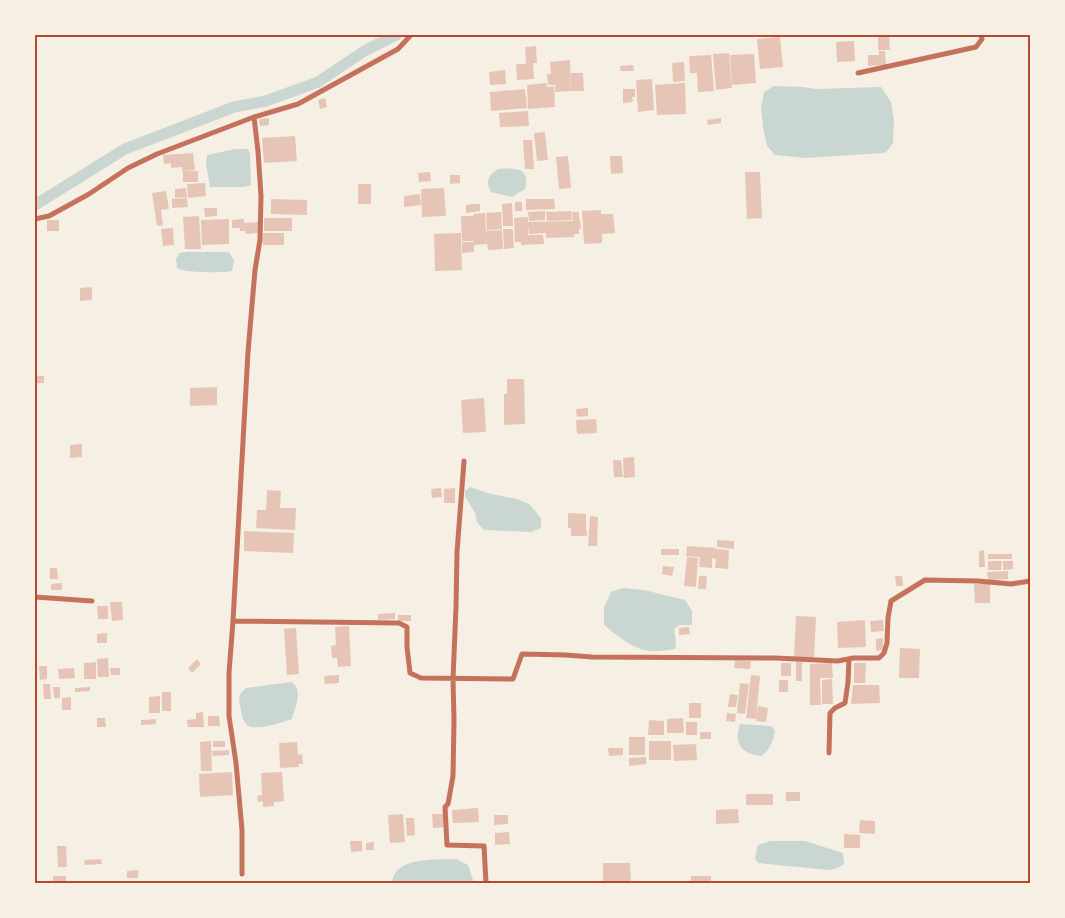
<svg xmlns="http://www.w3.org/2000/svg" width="1065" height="918" viewBox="0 0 1065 918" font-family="Quicksand,sans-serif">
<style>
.water{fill:#c9d6d2}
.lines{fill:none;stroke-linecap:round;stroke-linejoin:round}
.canal{stroke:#c9d6d2;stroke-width:11}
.building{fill:#e6c5b7}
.minor{stroke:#c5725c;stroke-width:5}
.neatline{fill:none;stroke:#b5482f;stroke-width:2}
</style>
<rect width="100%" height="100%" fill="#f6efe4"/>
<path class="water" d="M 774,86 L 803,87 L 816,89 L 881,87 L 891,102 L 894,122 L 893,143 L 887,151 L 884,153 L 805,158 L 775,155 L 767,146 L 763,128 L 761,108 L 764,92 Z
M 235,149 L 248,149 L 250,154 L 251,185 L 244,187 L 210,187 L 206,164 L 207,155 Z
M 499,169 C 514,168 531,167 525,189 L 512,197 L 491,192 C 485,182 488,174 499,169 Z
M 185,252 L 227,252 L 230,253 L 234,261 L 232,271 C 222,273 185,273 177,268 L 176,259 L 179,253 Z
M 470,487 L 491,494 L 517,499 L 529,504 L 541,518 L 541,528 L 531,532 L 484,530 L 477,522 L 475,513 L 465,496 L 465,491 Z
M 623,588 L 644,590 L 685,600 L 692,611 L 692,625 L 680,625 L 674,629 L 676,643 L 675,649 C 667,650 658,652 650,651 C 632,649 618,636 604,625 L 604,607 L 611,592 Z
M 291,682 C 304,690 295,707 292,719 C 281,722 250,735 244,721 C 242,717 241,710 240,705 C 238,697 239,694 246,688 Z
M 740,724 L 771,726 L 775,731 C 773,741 770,749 762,756 C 741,754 734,745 740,724 Z
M 770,841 L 805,841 L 843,853 L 844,864 L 838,868 L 829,870 L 758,863 L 755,858 L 758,845 Z
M 456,859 L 468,865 L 474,883 L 392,883 C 394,856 436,860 456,859 Z"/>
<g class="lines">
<path class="canal" d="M 35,205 L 125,149 L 234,107 L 266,101 L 318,82 L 366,50 L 396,35"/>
</g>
<path class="building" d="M 878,35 L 889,35 L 890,50 L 878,50 Z
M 780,37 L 783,67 L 760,69 L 757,39 Z
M 854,41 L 855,61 L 837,62 L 836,42 Z
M 536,46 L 537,63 L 533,63 L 534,79 L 517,80 L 516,64 L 526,64 L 525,47 Z
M 879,51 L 885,51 L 886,65 L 868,66 L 868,55 L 879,55 Z
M 729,53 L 732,88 L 716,90 L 713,54 Z
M 754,54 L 756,83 L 732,85 L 730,55 Z
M 711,55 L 714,91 L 698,92 L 697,73 L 690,73 L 689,56 Z
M 570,60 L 571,91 L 555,92 L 555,85 L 548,85 L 547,74 L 551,74 L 550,62 Z
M 684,62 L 685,81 L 673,82 L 672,63 Z
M 633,65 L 634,71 L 621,71 L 620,66 Z
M 505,70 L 506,84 L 490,85 L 489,72 Z
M 571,73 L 583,73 L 584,91 L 571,91 Z
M 652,79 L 654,110 L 638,112 L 636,80 Z
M 547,83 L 547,87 L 554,86 L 555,107 L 528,109 L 527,85 Z
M 685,83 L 686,114 L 657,115 L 655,85 Z
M 525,89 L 527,108 L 491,111 L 490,92 Z
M 623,89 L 635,89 L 635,97 L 632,97 L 633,102 L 623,103 Z
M 325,98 L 327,107 L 320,109 L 318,100 Z
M 528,111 L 529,126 L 500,127 L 499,113 Z
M 269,118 L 269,125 L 260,126 L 259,119 Z
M 721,118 L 721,123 L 708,125 L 707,120 Z
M 545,132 L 548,160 L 537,161 L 534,133 Z
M 295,136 L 297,161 L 264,163 L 262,138 Z
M 523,140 L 532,140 L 534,169 L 525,169 Z
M 193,153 L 195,170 L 182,171 L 182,167 L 171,168 L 171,163 L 164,164 L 163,155 Z
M 568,156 L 571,188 L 559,189 L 556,157 Z
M 610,156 L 622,156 L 623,173 L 611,174 Z
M 183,171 L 198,171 L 198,182 L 183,182 Z
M 430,172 L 431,181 L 419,182 L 418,173 Z
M 745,172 L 760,172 L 762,218 L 747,219 Z
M 450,175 L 460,175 L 460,183 L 450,184 Z
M 205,183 L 206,196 L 188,198 L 187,184 Z
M 358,184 L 371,184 L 371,204 L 358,204 Z
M 186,188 L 187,197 L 175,198 L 175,189 Z
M 444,188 L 446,216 L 422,217 L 421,189 Z
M 166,191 L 169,209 L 161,210 L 163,225 L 157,226 L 152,193 Z
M 420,194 L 421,205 L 404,207 L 404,196 Z
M 187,198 L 188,207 L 172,208 L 172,199 Z
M 271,199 L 307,200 L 307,215 L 271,214 Z
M 526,199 L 554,199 L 555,209 L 526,210 Z
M 515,202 L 522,202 L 522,211 L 515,211 Z
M 512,203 L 513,226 L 503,226 L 502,204 Z
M 473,204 L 480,204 L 480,211 L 466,213 L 466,205 Z
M 204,208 L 217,208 L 217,216 L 205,217 Z
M 601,210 L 601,214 L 613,214 L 615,233 L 602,234 L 602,243 L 584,244 L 582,211 Z
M 545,211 L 545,220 L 529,221 L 528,212 Z
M 571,211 L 572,220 L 547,221 L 546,212 Z
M 501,212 L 502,229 L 487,230 L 486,213 Z
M 572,212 L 579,212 L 579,219 L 580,219 L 581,229 L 579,229 L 579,234 L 574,234 L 574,237 L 546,238 L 546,233 L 529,234 L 528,227 L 528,235 L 543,235 L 544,244 L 521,245 L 521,242 L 515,242 L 514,218 L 528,217 L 528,222 L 573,221 Z
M 485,213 L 486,231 L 502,230 L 503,249 L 488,250 L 486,235 L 487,244 L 474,245 L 474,252 L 462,253 L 462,242 L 474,242 L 474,241 L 462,241 L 461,216 L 473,216 L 473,214 Z
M 199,216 L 201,249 L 185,249 L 183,217 Z
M 264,218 L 292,218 L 292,231 L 264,231 Z
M 229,219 L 229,244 L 202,245 L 201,220 Z
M 244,219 L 244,223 L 258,222 L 258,233 L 246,234 L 245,231 L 240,231 L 240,228 L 232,228 L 232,220 Z
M 47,220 L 59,220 L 59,231 L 47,231 Z
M 173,228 L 174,245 L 163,246 L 161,229 Z
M 503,229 L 513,229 L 514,248 L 504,249 Z
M 263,233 L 284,233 L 284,245 L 263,245 Z
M 461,233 L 462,270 L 435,271 L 434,234 Z
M 92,287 L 92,300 L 80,301 L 80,288 Z
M 35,376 L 44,376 L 44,383 L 36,383 Z
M 507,379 L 524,379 L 525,424 L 504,425 L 504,394 L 507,394 Z
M 217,387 L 217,405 L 190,406 L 190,388 Z
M 484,398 L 486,432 L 463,433 L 461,400 Z
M 588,408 L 588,416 L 577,417 L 576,409 Z
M 596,419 L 597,433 L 577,434 L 576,420 Z
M 82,444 L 82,457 L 70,458 L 70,445 Z
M 634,457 L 635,477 L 624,478 L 623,458 Z
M 613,460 L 621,460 L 623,477 L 614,477 Z
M 441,488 L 442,497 L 432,498 L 431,489 Z
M 455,488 L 455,503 L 444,503 L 444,489 Z
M 267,490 L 281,491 L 280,508 L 296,508 L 295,530 L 256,528 L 257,510 L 266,510 Z
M 568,513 L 586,514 L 586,530 L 587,530 L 587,536 L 571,536 L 571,528 L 568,528 Z
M 590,516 L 598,517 L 597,546 L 588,546 Z
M 244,531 L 294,533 L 293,553 L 244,551 Z
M 717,540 L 734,541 L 734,549 L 717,547 Z
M 687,546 L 716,548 L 716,549 L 729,550 L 728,569 L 715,568 L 716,559 L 712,558 L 712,568 L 699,567 L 700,557 L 686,556 Z
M 661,549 L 679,549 L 679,555 L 661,555 Z
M 984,550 L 985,567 L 979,567 L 979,551 Z
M 988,554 L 1012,554 L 1012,559 L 988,559 Z
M 687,557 L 698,558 L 696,587 L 684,586 Z
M 988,561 L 1002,561 L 1001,570 L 988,570 Z
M 1003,561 L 1013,561 L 1013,569 L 1003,570 Z
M 663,566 L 674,567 L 672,576 L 662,574 Z
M 50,568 L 57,568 L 58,579 L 50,579 Z
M 1008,571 L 1008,579 L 988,580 L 987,572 Z
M 699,576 L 707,576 L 706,589 L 698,589 Z
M 895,576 L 902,576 L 903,586 L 896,586 Z
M 62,583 L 62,590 L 51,590 L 51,584 Z
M 974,584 L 990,584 L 990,603 L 975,603 Z
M 110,602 L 122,602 L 123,620 L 112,621 Z
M 97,606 L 108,606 L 108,619 L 98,619 Z
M 395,613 L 395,619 L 378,620 L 378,614 Z
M 398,615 L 411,615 L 411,621 L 398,621 Z
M 796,616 L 816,617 L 814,658 L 794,657 Z
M 865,620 L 866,647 L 838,648 L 837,622 Z
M 883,620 L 884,631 L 871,632 L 870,621 Z
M 349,626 L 351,666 L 338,667 L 337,658 L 332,658 L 331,646 L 336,645 L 335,627 Z
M 689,627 L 690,634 L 679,635 L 679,628 Z
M 296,628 L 299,674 L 287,675 L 284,629 Z
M 107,633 L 107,643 L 97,643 L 97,634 Z
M 883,638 L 883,650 L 876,651 L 876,639 Z
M 900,648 L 920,649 L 919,678 L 899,678 Z
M 108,658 L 109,677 L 98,677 L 97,659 Z
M 197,659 L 201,664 L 192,673 L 188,668 Z
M 735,660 L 751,661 L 750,669 L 734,668 Z
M 96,662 L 96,679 L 84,679 L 84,663 Z
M 796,662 L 802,662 L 802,681 L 796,681 Z
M 781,663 L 791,663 L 791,676 L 781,676 Z
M 832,663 L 833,678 L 820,678 L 821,705 L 810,705 L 810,664 Z
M 854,663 L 866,663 L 865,683 L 854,683 Z
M 39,666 L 47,666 L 47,679 L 40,680 Z
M 74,668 L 75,678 L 59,679 L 58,669 Z
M 110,668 L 120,668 L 120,675 L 111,675 Z
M 339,675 L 339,683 L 325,684 L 324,676 Z
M 751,675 L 760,676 L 756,719 L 746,718 Z
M 832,679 L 833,704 L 822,704 L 822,680 Z
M 779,680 L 788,680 L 788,692 L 779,692 Z
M 740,683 L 749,684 L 745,714 L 737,713 Z
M 43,684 L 50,684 L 51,699 L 44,699 Z
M 853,685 L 879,685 L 880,703 L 851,704 Z
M 53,687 L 60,687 L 60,698 L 54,698 Z
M 90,687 L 90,691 L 75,692 L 75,688 Z
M 162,692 L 171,692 L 171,711 L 162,711 Z
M 730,694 L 738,695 L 736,707 L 728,707 Z
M 160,696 L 160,713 L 149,713 L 149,697 Z
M 71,697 L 71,710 L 62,710 L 62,698 Z
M 689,703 L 701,703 L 701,718 L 689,718 Z
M 758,706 L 768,708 L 766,722 L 756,721 Z
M 203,712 L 204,727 L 188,727 L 187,720 L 196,719 L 196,713 Z
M 727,713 L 736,714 L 735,722 L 726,721 Z
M 208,716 L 219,716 L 220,726 L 208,726 Z
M 97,718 L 105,718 L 106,727 L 97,727 Z
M 683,718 L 684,733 L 667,733 L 667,719 Z
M 156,719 L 156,724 L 141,725 L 141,720 Z
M 649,720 L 664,721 L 664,735 L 648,735 Z
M 686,722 L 697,722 L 697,735 L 686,735 Z
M 700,732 L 711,732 L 711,739 L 700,739 Z
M 629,737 L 645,737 L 645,755 L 629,755 Z
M 211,741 L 212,771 L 201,771 L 200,742 Z
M 213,741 L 225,741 L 225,747 L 213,747 Z
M 649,741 L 671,741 L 671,760 L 649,760 Z
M 297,742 L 298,755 L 302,754 L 303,764 L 298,764 L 299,767 L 280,768 L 279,743 Z
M 696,744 L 697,760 L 674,761 L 673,745 Z
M 608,748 L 623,748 L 623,755 L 609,756 Z
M 229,750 L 229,755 L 213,756 L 212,751 Z
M 646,757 L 646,764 L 629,766 L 629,758 Z
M 232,772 L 233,795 L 200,797 L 199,774 Z
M 282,772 L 284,801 L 274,802 L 274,806 L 263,807 L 263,801 L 258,802 L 257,796 L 262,795 L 261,773 Z
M 786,792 L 800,792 L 800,801 L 786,801 Z
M 746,794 L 773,794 L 773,805 L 746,805 Z
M 478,808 L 479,822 L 453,823 L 452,810 Z
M 738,809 L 739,823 L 716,824 L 716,810 Z
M 403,814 L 405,842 L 390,843 L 388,815 Z
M 432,814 L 443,814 L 444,827 L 433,828 Z
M 494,815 L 508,815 L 508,824 L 494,825 Z
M 406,818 L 414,818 L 415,835 L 407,836 Z
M 860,820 L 875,821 L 875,834 L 859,833 Z
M 509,832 L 510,844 L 495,845 L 495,833 Z
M 844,834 L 860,835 L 860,848 L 844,848 Z
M 350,841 L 362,841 L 362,851 L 351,852 Z
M 374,842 L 374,850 L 366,850 L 366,843 Z
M 57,846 L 66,846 L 67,867 L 58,867 Z
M 101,859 L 102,864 L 85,865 L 84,860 Z
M 603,863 L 630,863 L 631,883 L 603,883 Z
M 138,870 L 138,878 L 127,878 L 127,871 Z
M 53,876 L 66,876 L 66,883 L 53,883 Z
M 691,876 L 711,876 L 711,883 L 691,883 Z"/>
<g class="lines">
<path class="minor" d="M 858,73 L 976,47 L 982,39 L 981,35
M 254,117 L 258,151 L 261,196 L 260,240 L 255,270 L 248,352 L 233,621 L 399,623 L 407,627 L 407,647 L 410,673 L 421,678 L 513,679 L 522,654 L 566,655 L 592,657 L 775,658 L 838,661 L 853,658 L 879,658 L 884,653 L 887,643 L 888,618 L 891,601 L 925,580 L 978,581 L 1011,584 L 1030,581
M 35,219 L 49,216 L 89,194 L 128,168 L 157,154 L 254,117 L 298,104 L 398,49 L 411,35
M 464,461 L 457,552 L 456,607 L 453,679 L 454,720 L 453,776 L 448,804 L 445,807 L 447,845 L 484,846 L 486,883
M 35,597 L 92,601
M 233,621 L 229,673 L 229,716 L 236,763 L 242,830 L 242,874
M 829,753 L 830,713 L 835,708 L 845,703 L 848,682 L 849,659"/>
</g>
<rect width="1065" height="918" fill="none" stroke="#f6efe4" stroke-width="72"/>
<rect x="36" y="36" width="993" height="846" class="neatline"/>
</svg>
